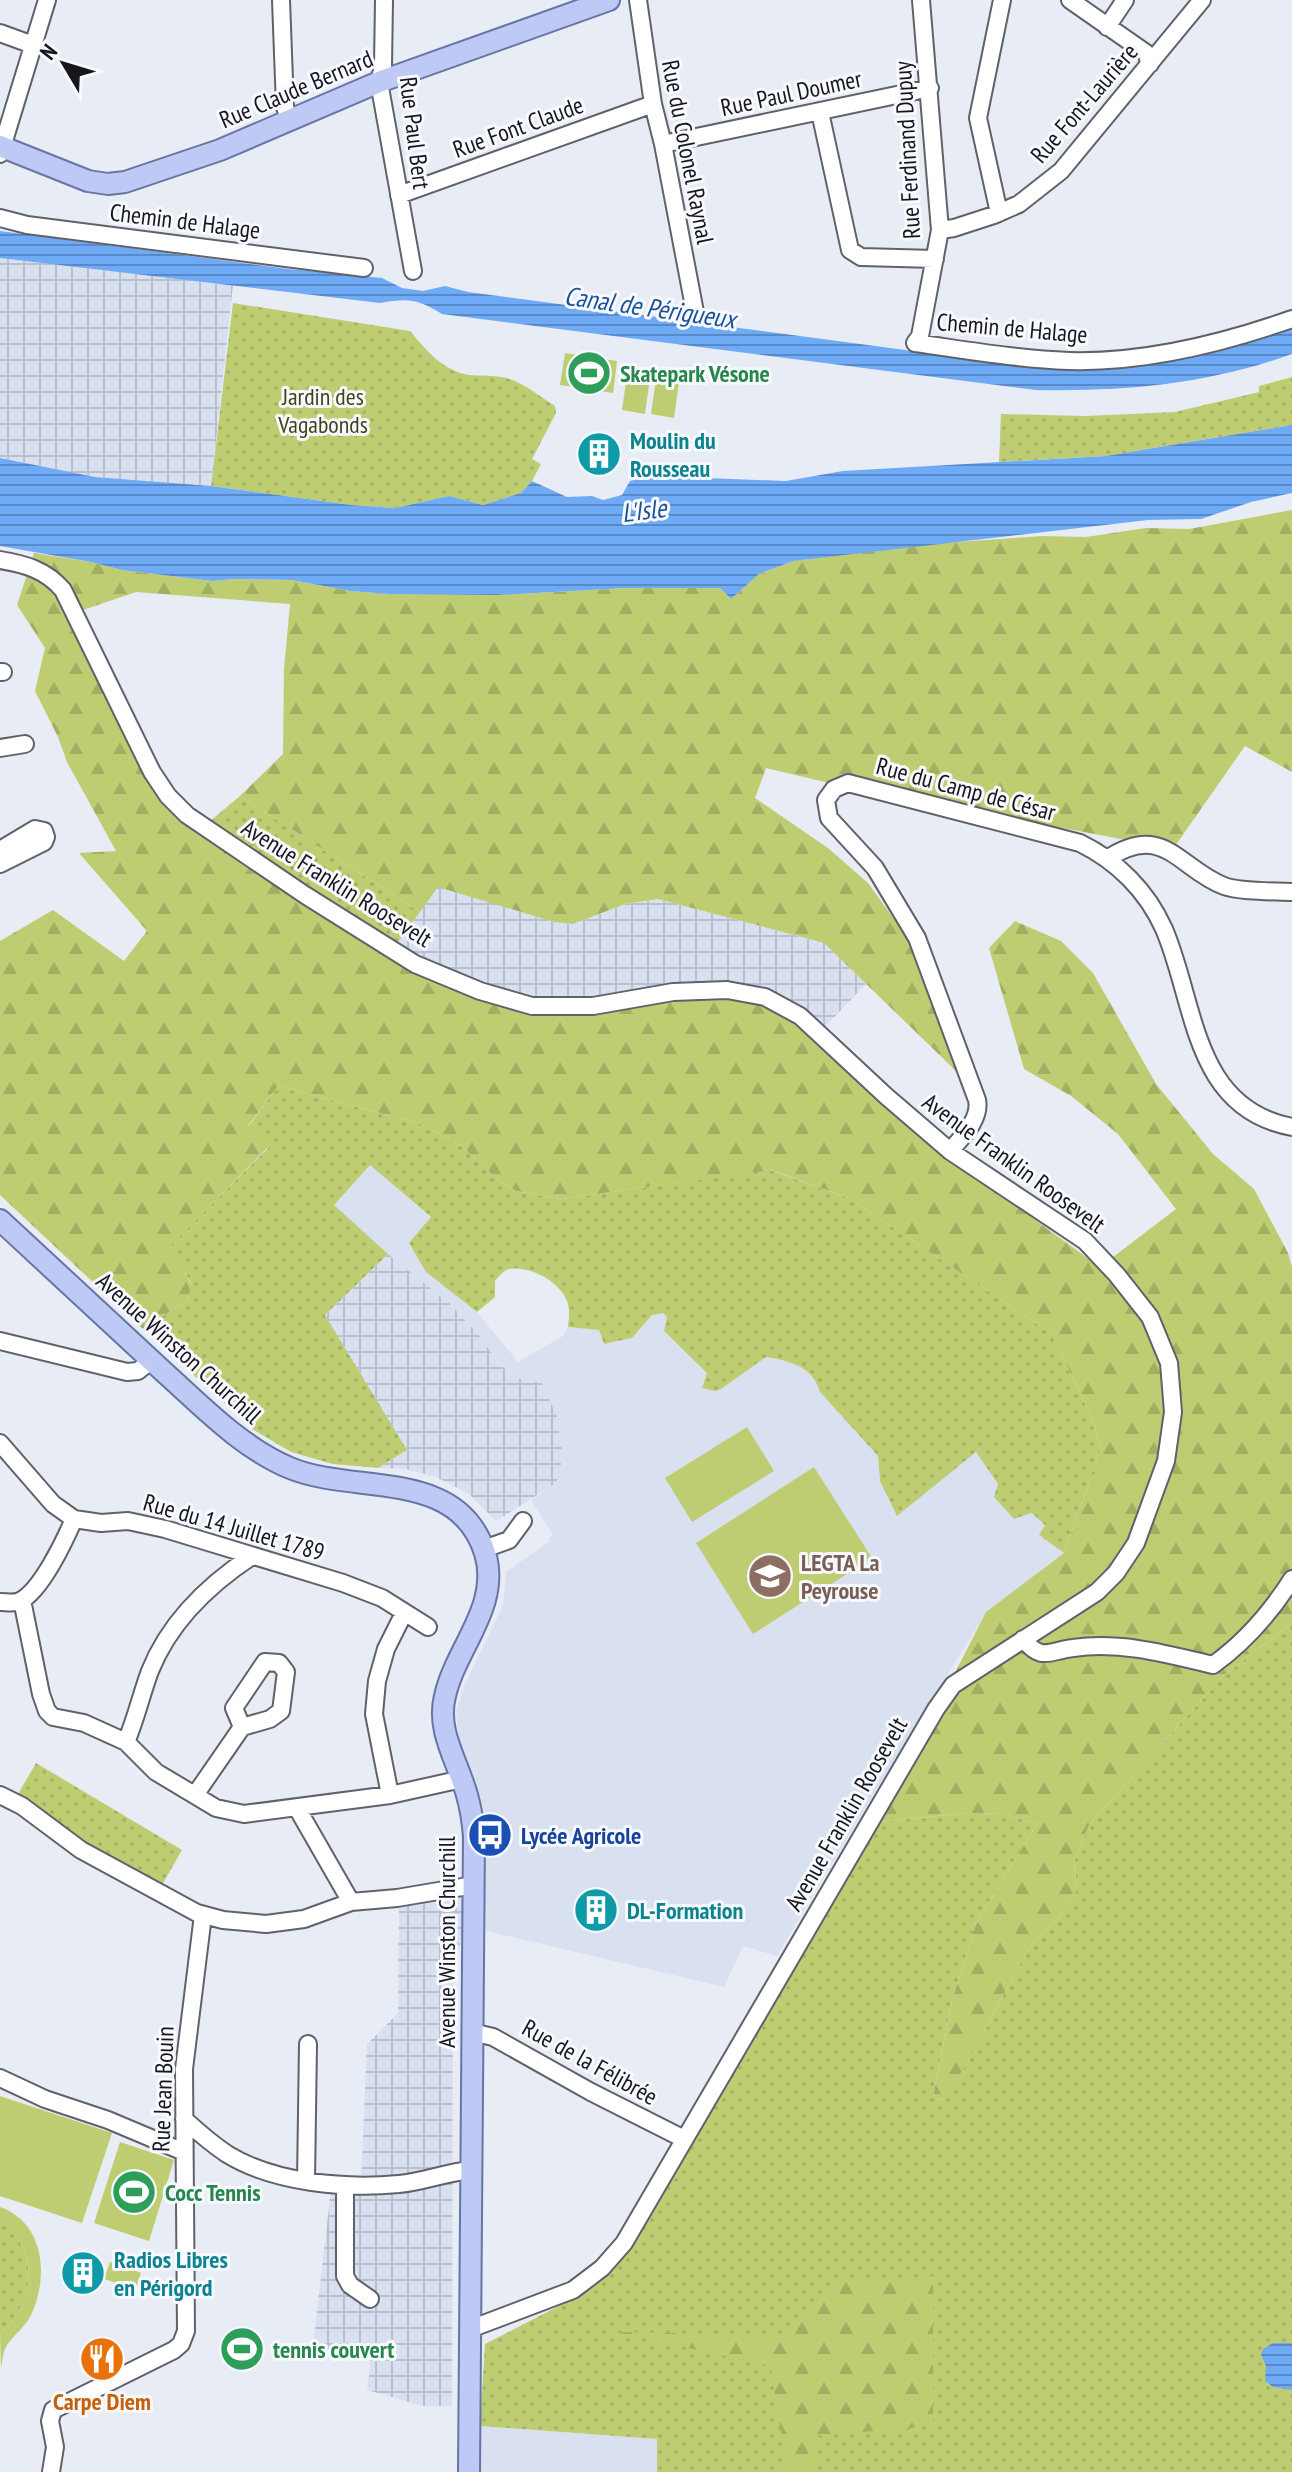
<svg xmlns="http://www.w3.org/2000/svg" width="1292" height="2472" viewBox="0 0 1292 2472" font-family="'PT Sans Narrow',sans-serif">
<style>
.built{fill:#d9e0f0}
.industrial{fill:url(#industrial-grid)}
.green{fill:url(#green-dots)}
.forest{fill:url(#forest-firs)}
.pitch{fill:#becd72}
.water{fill:url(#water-rules)}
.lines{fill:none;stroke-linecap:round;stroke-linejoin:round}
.minor-casing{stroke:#5f626a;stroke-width:20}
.major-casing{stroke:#6675a4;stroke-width:24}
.minor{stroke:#fff;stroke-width:16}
.major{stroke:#becaf5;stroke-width:20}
.labels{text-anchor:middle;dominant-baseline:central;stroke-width:6;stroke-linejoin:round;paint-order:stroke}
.street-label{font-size:24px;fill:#15171a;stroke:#f7f9ff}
.leisure-label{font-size:24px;font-weight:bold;fill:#27864d;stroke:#f7f9ff;text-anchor:start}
.park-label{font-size:24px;fill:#3d4319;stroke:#f7f9ff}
.culture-label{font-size:24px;font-weight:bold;fill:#0d838f;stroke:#f7f9ff;text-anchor:start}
.education-label{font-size:24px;font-weight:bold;fill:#785e54;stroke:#f7f9ff;text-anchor:start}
.transit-label{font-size:24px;font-weight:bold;fill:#164399;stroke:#f7f9ff;text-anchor:start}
.food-label{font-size:24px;font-weight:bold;fill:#c56008;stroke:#f7f9ff}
.water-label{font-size:26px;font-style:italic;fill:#195297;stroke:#f7f9ff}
</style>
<defs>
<pattern id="industrial-grid" width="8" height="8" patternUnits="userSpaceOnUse" patternTransform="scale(2)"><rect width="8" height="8" fill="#d9e0f0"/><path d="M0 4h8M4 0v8" fill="none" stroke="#b9bfcd"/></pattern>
<pattern id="green-dots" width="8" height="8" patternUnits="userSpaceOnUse" patternTransform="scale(2)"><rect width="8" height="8" fill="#becd72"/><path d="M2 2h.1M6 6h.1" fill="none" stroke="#a2af62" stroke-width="1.8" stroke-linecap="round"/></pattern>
<pattern id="forest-firs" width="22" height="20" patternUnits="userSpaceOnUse" patternTransform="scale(2)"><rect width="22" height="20" fill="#becd72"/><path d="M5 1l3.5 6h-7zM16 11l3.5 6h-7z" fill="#a2af62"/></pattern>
<pattern id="water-rules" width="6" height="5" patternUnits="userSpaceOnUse" patternTransform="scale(2)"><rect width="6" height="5" fill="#6eaaf6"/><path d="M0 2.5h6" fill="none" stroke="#5989c6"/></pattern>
</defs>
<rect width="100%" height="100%" fill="#e8ecf5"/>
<path class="built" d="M 370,1164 L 431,1218 L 426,1272 L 477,1312 L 518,1362 L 563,1336 L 568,1327 L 599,1330 L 604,1344 L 632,1338 L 652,1314 L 663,1313 L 667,1316 L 664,1332 L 708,1373 L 703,1388 L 721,1389 L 766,1357 L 798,1364 L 818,1382 L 820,1392 L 878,1456 L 880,1481 L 976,1451 L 998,1484 L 994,1497 L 1014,1519 L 1032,1513 L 1045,1525 L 1039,1535 L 1064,1553 L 986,1613 L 882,1780 L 777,1956 L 743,1946 L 724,1987 L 482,1930 L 488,1826 L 476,1781 L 460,1744 L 456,1712 L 464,1686 L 503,1605 L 506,1572 L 550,1541 L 548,1538 L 553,1535 L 531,1500 L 556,1483 L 542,1383 L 517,1378 L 499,1364 L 479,1335 L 450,1304 L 388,1254 L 333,1205 Z
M 480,2426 L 658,2439 L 657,2472 L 480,2472 Z"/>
<path class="industrial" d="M 0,258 L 233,285 L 211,486 L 95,477 L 0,458 Z
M 438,886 L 554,922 L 573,924 L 625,904 L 658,899 L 824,943 L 866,984 L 823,1029 L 790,1001 L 760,986 L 686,983 L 588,999 L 565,1000 L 529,998 L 471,982 L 395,946 Z
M 388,1254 L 450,1304 L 479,1335 L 499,1364 L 517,1378 L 542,1383 L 558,1419 L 562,1455 L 560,1472 L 556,1483 L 496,1521 L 469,1494 L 436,1477 L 405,1469 L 378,1468 L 407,1450 L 325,1315 Z
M 463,1892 L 462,1938 L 453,1969 L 452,2406 L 423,2406 L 367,2390 L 371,2358 L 313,2346 L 332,2181 L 361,2181 L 367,2044 L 398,2013 L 399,1902 Z"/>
<path class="green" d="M 233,303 L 410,331 C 426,350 443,371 469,375 C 481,376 494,375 506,378 C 524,383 539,396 555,406 L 556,413 L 532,459 L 541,464 L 532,481 L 521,493 L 483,505 L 449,496 L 395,508 L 351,505 L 211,486 Z
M 1292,377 L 1292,425 L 1106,456 L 999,462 L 1001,414 L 1085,416 L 1175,412 L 1259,392 L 1259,386 Z
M 240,796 L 420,912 L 395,946 L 209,822 Z
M 278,1086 L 418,1123 L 462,1146 L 498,1180 L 516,1191 L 561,1199 L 770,1170 L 849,1198 L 1052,1334 L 1091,1416 L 1101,1448 L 1064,1553 L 1039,1535 L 1045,1525 L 1032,1513 L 1014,1519 L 994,1497 L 998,1484 L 976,1452 L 897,1516 L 880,1481 L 878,1456 L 820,1392 C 813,1366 789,1361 766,1357 L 721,1389 L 715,1391 L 702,1388 L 707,1373 L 664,1331 L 667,1317 L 663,1313 L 652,1315 L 632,1338 L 604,1344 L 599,1330 L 568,1327 C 569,1319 570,1309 567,1301 C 560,1282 530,1265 509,1269 C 503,1271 499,1276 495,1281 L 495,1297 L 477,1312 L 426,1272 L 409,1243 L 431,1217 L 370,1165 L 334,1205 L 388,1254 L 325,1315 L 407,1450 L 378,1468 L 333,1464 L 291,1452 L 254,1430 L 143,1329 L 188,1300 L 191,1283 L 170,1246 L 269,1147 L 248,1127 Z
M 1292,1623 L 1292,2472 L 657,2472 L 657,2439 L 480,2426 L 485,2344 L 586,2292 L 615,2268 L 879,1822 L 968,1813 L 1004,1814 L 1037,1824 L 976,1923 L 952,2001 L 933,2097 L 942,2100 L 966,2065 L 1028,1949 L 1057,1920 L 1077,1890 L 1074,1862 L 1089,1825 L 1222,1677 Z
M 36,1763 L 182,1850 L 162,1885 L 72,1835 L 17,1796 Z
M 0,2221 C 41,2250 36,2303 0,2334 Z"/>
<path class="forest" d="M 1292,510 L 1292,772 L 1245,746 L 1173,849 L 829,783 L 766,768 L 755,798 L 828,848 L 868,883 L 910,941 L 957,1072 L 824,943 L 658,899 L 625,904 L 573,924 L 554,922 L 438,887 L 420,912 L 240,796 L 283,754 L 284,669 L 290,604 L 136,592 L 80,611 L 69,618 L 147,780 L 176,814 L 407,966 L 520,1013 L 595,1013 L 677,999 L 726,997 L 763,1004 L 798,1023 L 944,1154 L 1100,1267 L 1176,1209 L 1118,1134 L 1071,1096 L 1024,1069 L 989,948 L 1015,921 L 1061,941 L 1093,973 L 1156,1084 L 1213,1154 L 1254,1189 L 1288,1253 L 1292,1267 L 1292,1623 L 1222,1677 L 1089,1825 L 1074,1862 L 1077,1890 L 1057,1920 L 1028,1949 L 966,2065 L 943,2100 L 933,2097 L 952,2001 L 976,1923 L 1037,1824 L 1004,1814 L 968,1813 L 879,1822 L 986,1612 L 1064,1553 L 1101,1448 L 1091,1416 L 1052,1334 L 849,1198 L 771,1170 L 561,1199 L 516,1191 L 498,1180 L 462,1146 L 418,1123 L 278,1086 L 248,1126 L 269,1146 L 171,1246 L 191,1284 L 188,1300 L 143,1329 L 0,1195 L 0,941 L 53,910 L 124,961 L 147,931 L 79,853 L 116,851 L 67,762 L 58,737 L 35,691 L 45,648 L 17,605 L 34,553 L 91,562 L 122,570 L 212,581 L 235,579 L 292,580 L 350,591 L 390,594 L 497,595 L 626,588 L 720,588 L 731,599 L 759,574 L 793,561 L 913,545 L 1043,536 L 1086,537 L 1146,528 L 1189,529 Z
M 933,2276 L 933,2426 L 813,2436 L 817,2472 L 787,2472 L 771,2366 L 616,2332 L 780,2335 L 834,2282 Z"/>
<path class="pitch" d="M 565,353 L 617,361 L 613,393 L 560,385 Z
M 628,368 L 651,371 L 645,414 L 622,410 Z
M 657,372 L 680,375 L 674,418 L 651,414 Z
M 747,1427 L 774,1471 L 692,1522 L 665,1478 Z
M 814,1467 L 872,1558 L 753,1634 L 696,1543 Z
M 0,2096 L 112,2133 L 82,2223 L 0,2196 Z
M 120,2142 L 174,2160 L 149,2241 L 94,2223 Z
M 0,2207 C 45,2223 49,2277 31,2315 C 25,2327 15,2334 7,2345 C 3,2351 2,2362 1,2369 L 0,2334 C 36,2303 41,2250 0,2221 Z
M 110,2262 L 141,2273 L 136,2289 L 104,2279 Z"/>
<path class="water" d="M 0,231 L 289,269 L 382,278 L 402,288 L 423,291 L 445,286 L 468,292 L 1011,364 L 1179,358 L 1250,342 L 1292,327 L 1292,354 C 1210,384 1123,392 1036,390 L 442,314 C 418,299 408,298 380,303 L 0,258 Z
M 1292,425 L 1292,493 L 1251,502 L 1201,519 L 1148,520 L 793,561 L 759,574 L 731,599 L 720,588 L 626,588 L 497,595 L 390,594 L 350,591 L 292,580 L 235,579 L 212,581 L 122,570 L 91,562 L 0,546 L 0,458 L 95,477 L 211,486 L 351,505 L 395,508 L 449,496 L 483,505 L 521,493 L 532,481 L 567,497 L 592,496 L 603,500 L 622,495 L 630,481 L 650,476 L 786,481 L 843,471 L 1106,456 Z
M 1273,2343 L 1292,2343 L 1292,2390 L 1273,2387 L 1265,2381 L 1266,2366 L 1261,2355 L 1263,2349 Z"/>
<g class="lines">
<g class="minor-casing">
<path id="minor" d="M 281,0 L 285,107 L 289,120
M 384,0 L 383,66 L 379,82 L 413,271
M 638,0 L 653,104 L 663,144 L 695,312
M 921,0 L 940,230 L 920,336 L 915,343 C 966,350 1017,359 1069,361 C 1145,363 1221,344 1292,319
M 1070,0 L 1146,53 L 1150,64
M 1107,27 L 1125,0
M 0,33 L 33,45
M 820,112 L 850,250 L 861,257 L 935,259
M 663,144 L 930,88
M 0,154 L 47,0
M 399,195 L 653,104
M 999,213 L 978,118 L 1002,0
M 0,218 L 27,225 L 364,268
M 940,230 L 954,228 L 994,215 L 1019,204 L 1061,171 L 1202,0
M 0,560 C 25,564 46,570 63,590 L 152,772 L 168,796 L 187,815 L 305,895 L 415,964 L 480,991 L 532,1006 L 593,1006 L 673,992 L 727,990 L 765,997 L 800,1016 L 886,1096 L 950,1151 L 1085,1241 L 1117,1275 L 1150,1317 L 1169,1363 L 1173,1412 L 1166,1461 L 1136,1543 L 1116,1573 L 1097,1592 L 953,1685 L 936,1709 L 624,2243 L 602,2268 L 573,2290 L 478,2326 L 470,2327
M 0,672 L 3,672
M 0,748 L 25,744
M 0,850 L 35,829 L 44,831 L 46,837 L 44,842 L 0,864
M 1107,859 C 1164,821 1179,869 1224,886 C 1241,892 1273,891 1292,892
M 950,1151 C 962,1137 981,1119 977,1100 L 917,938 L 875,868 L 829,818 L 826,800 L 834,789 L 848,783 L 1080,843 C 1117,861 1147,891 1164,929 C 1196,1003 1192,1108 1292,1127
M 0,1341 L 127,1372 L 138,1371 L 152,1360
M 0,1443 L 53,1504 L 74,1519 L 101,1523 L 128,1521 L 165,1529 L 343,1583 L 382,1598 L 428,1627
M 484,1549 L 509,1540 L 523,1521
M 22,1600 L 41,1694 L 47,1711 L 53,1717 L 84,1723 L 126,1742 L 156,1772 L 216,1808 L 244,1814 L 390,1795 L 462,1779
M 0,1602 C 7,1602 13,1604 20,1601 C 41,1591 65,1540 74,1519
M 1023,1639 C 1042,1662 1048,1651 1073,1648 C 1121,1641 1167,1654 1213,1665 C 1245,1642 1271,1612 1292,1579
M 265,1662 L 279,1663 L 286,1672 L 281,1711 L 270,1719 L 242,1727 L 234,1708 Z
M 126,1742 C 136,1719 141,1695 150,1671 C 170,1621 208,1585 252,1556
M 0,1795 L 22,1806 L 81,1850 L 197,1913 L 223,1920 L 266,1924 L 304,1919 L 351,1902 L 397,1898 L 474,1885
M 195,1795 L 242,1727
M 390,1795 L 374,1714 L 377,1681 L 386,1649 L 404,1613
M 297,1808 L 351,1902
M 472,2032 L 493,2037 L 591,2092 L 684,2139
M 0,2078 L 45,2099 L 108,2120 L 184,2152
M 184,2119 C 197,2131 212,2144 227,2154 C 274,2183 345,2189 399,2184 C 423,2182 447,2172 471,2170
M 306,2181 L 308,2044
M 345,2187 L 345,2276 L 350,2285 L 370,2299
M 51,2472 L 55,2447 L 50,2421 L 53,2410 L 174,2350 L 181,2344 L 186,2331 L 184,2069 L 203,1915"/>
</g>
<g class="major-casing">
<path id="major" d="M 0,146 L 88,181 L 108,184 L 125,182 L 220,150 L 379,82 L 609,0
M 0,1220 C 55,1271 110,1322 165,1373 C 204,1408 242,1448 290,1468 C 355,1495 458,1467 485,1553 C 501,1606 456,1647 445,1696 C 436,1731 458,1762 467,1795 C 471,1809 473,1823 474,1837 L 469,2472"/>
</g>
<use href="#minor" class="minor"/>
<use href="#major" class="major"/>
</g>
<defs>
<g id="stadium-disc" transform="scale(2.3)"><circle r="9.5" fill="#2e9e5b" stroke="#f7f9ff"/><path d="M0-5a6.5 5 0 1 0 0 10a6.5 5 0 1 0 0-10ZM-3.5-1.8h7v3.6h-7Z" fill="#fff"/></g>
<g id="building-disc" transform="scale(2.3)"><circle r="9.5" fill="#0f9aa8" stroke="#f7f9ff"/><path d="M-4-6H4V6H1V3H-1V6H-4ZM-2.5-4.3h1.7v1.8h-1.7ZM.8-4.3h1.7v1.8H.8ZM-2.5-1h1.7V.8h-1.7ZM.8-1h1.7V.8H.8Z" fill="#fff"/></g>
<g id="school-disc" transform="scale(2.3)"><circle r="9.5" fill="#8d6e63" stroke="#f7f9ff"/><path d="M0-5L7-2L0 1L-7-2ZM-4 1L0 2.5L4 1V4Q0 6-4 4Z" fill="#fff"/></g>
<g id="bus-disc" transform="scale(2.3)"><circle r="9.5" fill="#1a4fb4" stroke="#f7f9ff"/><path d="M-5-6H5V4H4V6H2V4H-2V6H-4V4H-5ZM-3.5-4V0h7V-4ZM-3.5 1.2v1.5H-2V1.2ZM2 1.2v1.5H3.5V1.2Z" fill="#fff"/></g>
<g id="restaurant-disc" transform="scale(2.3)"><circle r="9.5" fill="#e8710a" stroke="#f7f9ff"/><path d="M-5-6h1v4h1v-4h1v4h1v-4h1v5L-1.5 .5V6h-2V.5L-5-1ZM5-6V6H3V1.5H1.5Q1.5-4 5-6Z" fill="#fff"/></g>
</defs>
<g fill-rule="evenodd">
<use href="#stadium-disc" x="589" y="373"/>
<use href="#building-disc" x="599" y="454"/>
<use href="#school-disc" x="770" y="1576"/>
<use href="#bus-disc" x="490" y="1835"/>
<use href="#building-disc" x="596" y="1910"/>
<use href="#stadium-disc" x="134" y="2192"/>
<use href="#building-disc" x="83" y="2273"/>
<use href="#stadium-disc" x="242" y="2349"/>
<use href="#restaurant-disc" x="102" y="2359"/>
</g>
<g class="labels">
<g class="street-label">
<text transform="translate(296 89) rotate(-23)">Rue Claude Bernard</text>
<text transform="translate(791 93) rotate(-12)">Rue Paul Doumer</text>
<text transform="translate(1084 103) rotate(-49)">Rue Font-Laurière</text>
<text transform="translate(518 127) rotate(-20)">Rue Font Claude</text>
<text transform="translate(415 133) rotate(83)">Rue Paul Bert</text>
<text transform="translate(907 150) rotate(-93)">Rue Ferdinand Dupuy</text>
<text transform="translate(688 152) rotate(79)">Rue du Colonel Raynal</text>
<text transform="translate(185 221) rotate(7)">Chemin de Halage</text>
<text transform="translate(1012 328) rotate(5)">Chemin de Halage</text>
<text transform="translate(966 789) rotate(15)">Rue du Camp de César</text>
<text transform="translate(337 883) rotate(32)">Avenue Franklin Roosevelt</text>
<text transform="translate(1014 1163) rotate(36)">Avenue Franklin Roosevelt</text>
<text transform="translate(179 1348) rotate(42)">Avenue Winston Churchill</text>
<text transform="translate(234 1527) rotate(16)">Rue du 14 Juillet 1789</text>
<text transform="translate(846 1814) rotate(-60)">Avenue Franklin Roosevelt</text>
<text transform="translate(446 1942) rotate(-90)">Avenue Winston Churchill</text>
<text transform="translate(590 2062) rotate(29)">Rue de la Félibrée</text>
<text transform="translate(163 2089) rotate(-88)">Rue Jean Bouin</text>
</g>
<g class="leisure-label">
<text x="620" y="373">Skatepark Vésone</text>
<text x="165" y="2192">Cocc Tennis</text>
<text x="273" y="2349">tennis couvert</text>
</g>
<g class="park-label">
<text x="323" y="396">Jardin des<tspan x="323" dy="28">Vagabonds</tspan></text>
</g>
<g class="culture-label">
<text x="630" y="440">Moulin du<tspan x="630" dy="28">Rousseau</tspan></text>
<text x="627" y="1910">DL-Formation</text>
<text x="114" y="2259">Radios Libres<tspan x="114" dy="28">en Périgord</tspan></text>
</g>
<g class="education-label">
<text x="801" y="1562">LEGTA La<tspan x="801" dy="28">Peyrouse</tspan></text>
</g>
<g class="transit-label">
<text x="521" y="1835">Lycée Agricole</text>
</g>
<g class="food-label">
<text x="102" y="2401">Carpe Diem</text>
</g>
<g class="water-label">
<text transform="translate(650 307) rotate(8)">Canal de Périgueux</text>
<text transform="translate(644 510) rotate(-7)">L'Isle</text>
</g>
</g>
<g transform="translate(64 64) rotate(308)" stroke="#f7f9ff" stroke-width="6" paint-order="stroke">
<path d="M0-6L14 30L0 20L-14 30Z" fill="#15171a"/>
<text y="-12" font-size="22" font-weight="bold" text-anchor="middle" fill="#15171a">N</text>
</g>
</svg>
